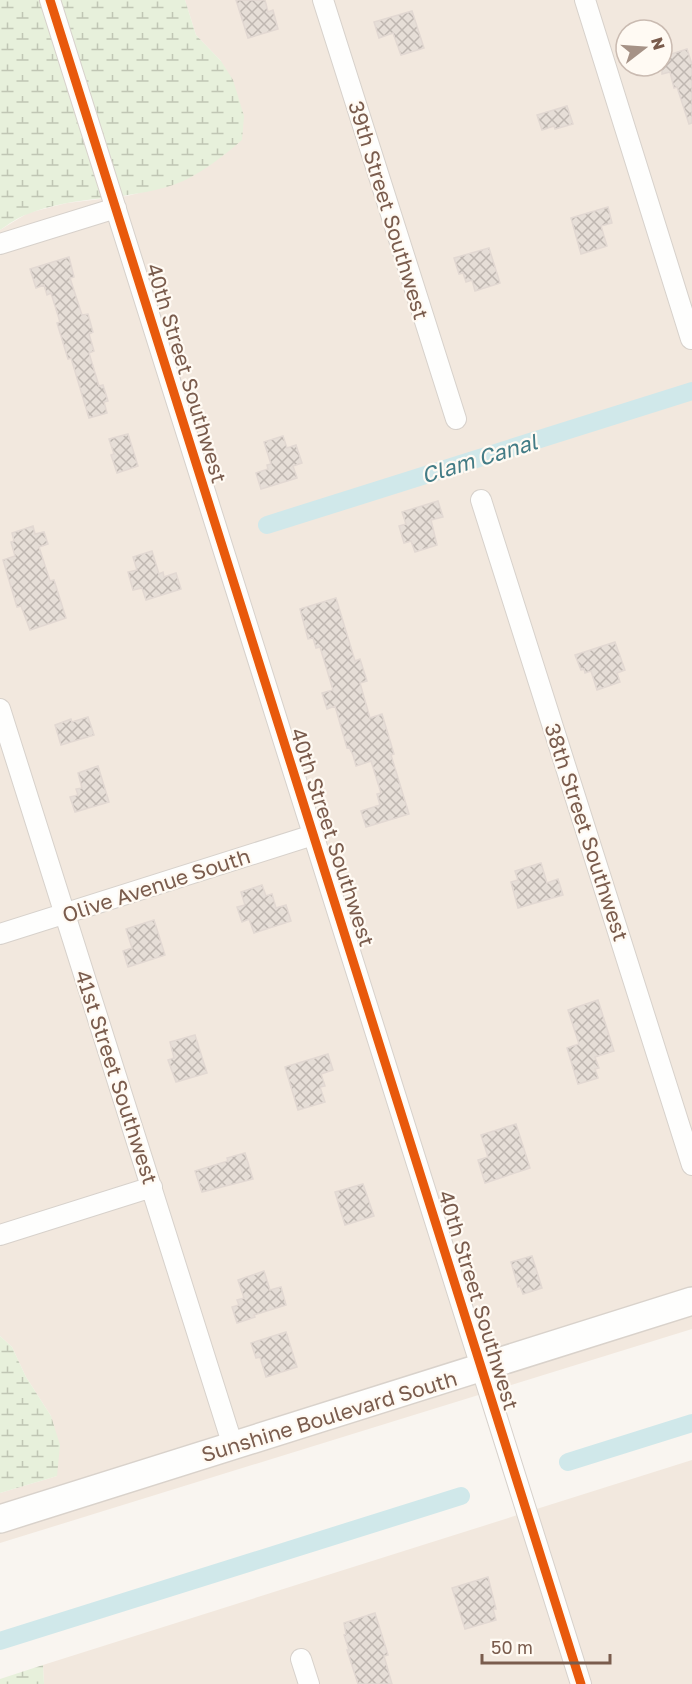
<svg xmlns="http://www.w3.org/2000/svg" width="692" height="1684" viewBox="0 0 692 1684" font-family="'Golos Text',sans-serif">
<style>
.residential{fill:#f2e8de;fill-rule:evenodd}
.wetland{fill:url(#wetland-marsh)}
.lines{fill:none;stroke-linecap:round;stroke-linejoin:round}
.canal{stroke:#d0e8ea;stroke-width:18}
.building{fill:url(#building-cross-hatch);stroke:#e2d8d2;stroke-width:1.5}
.street-casing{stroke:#d7d1cb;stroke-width:22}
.secondary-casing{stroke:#d9d2cb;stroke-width:30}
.street{stroke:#fefefd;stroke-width:20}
.secondary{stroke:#fefefd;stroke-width:27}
.cycleway-casing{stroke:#fffaf3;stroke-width:13}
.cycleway{stroke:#e8590c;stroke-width:9}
.labels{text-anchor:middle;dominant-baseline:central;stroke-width:4.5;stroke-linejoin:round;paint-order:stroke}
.street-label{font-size:21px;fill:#7a5c4d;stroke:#fffaf3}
.water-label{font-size:22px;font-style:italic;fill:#437c86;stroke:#fffaf3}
</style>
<defs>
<pattern id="wetland-marsh" width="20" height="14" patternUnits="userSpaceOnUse" patternTransform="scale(1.5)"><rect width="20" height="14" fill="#e7f0db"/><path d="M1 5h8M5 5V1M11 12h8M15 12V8" fill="none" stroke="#c0c6b4"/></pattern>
<pattern id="building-cross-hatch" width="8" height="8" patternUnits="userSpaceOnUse" patternTransform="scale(1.5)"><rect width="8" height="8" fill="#e6ded7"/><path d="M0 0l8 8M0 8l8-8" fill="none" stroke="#bfb7b1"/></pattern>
</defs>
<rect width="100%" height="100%" fill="#f9f5f0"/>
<path class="residential" d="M 185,0 L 692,0 L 692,1292 L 0,1510 L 0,1493 L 57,1476 L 51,1416 L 26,1377 L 12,1347 L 0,1336 L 0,230 L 28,213 L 67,203 L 127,196 L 174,184 L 221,61 L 196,35 ZM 626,30 L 662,30 L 662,66 L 626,66 Z
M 692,1310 L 692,1329 L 0,1543 L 0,1529 Z
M 692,1460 L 692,1684 L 44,1684 L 43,1665 Z"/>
<path class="wetland" d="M 0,0 L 185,0 L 196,35 L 221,61 L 233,80 L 244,116 L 242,140 C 222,157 199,176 173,185 C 126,201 74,195 28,214 C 18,217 9,224 0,230 Z
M 0,1336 L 12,1347 L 26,1377 L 51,1416 L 60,1445 L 57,1476 L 0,1493 Z
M 43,1665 L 44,1684 L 0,1684 L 0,1679 Z"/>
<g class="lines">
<path class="canal" d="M 267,525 L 692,391
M 568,1462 L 692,1423
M 0,1641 L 461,1496"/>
</g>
<path class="building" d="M 236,0 L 265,0 L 268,12 L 273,10 L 278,29 L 248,38 Z
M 412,11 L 424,48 L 401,55 L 393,33 L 379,38 L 374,22 Z
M 687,49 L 692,64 L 692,123 L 689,124 L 677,87 L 674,88 L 670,72 L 662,74 L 662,57 Z
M 567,106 L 573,124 L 555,129 L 554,126 L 542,130 L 537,115 Z
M 608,207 L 612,223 L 601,226 L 607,246 L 581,254 L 571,218 Z
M 489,248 L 500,283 L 475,291 L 472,280 L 466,282 L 463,273 L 459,274 L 454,258 Z
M 69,257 L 74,277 L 70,278 L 82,315 L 88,314 L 93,332 L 89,334 L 94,351 L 89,353 L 99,386 L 103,385 L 108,401 L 104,402 L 107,413 L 89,418 L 71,358 L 68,359 L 57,323 L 60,322 L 51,293 L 47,295 L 44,285 L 36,288 L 30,269 Z
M 128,434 L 138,466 L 117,473 L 111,455 L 114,454 L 109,439 Z
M 283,436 L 287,448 L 296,445 L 302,463 L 293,466 L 297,478 L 261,489 L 256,473 L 268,469 L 267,465 L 271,464 L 264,442 Z
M 438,501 L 443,517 L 431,520 L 437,545 L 415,552 L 411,541 L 404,543 L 399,526 L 406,524 L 402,512 Z
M 33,526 L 35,534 L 44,532 L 48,544 L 39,547 L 50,581 L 54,580 L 66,618 L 30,630 L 21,606 L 17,607 L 3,560 L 15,556 L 11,542 L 14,541 L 12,533 Z
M 152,551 L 159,574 L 163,572 L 164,577 L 176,573 L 181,589 L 146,600 L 142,588 L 133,590 L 128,572 L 137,570 L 133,557 Z
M 336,598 L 355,661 L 360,659 L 367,681 L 360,683 L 370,718 L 382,714 L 394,754 L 391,755 L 409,814 L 366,827 L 361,811 L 380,805 L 377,794 L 381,793 L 371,761 L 356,766 L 353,755 L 349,747 L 347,748 L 335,706 L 327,709 L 322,693 L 333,690 L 320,647 L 316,648 L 313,638 L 308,639 L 300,609 Z
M 615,642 L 625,670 L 617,673 L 620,682 L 597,690 L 591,671 L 585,673 L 584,669 L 581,670 L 575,655 Z
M 88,717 L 94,735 L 61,745 L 55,725 L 71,719 L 72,722 Z
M 98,766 L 109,802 L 75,812 L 70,797 L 78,795 L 76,789 L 82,788 L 78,773 Z
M 541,863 L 547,883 L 558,879 L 563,895 L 518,908 L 511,882 L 518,880 L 515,871 Z
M 262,885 L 266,896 L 272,894 L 276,908 L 286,905 L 291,921 L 254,933 L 249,919 L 242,922 L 237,907 L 245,905 L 241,892 Z
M 154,920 L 165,955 L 128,967 L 123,951 L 132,948 L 126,929 Z
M 598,1000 L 614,1051 L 595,1057 L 599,1068 L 595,1069 L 598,1078 L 578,1084 L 567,1048 L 579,1044 L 568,1010 Z
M 195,1035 L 207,1073 L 176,1082 L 168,1060 L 174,1058 L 170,1042 Z
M 328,1054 L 333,1070 L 321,1074 L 325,1086 L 320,1087 L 325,1102 L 298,1110 L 285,1067 Z
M 516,1124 L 530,1168 L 485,1183 L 478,1160 L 488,1157 L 481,1135 Z
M 245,1153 L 253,1179 L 202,1192 L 195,1171 L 228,1161 L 227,1158 Z
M 363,1184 L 374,1216 L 345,1225 L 335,1192 Z
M 532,1256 L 542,1288 L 523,1294 L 520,1286 L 518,1287 L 511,1262 Z
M 264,1271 L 270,1290 L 281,1287 L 286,1305 L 254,1315 L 255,1317 L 237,1323 L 232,1307 L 239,1305 L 237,1300 L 244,1298 L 238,1280 Z
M 286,1332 L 297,1367 L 266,1377 L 260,1357 L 256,1358 L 251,1343 Z
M 488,1577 L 496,1609 L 493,1609 L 496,1620 L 465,1629 L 452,1588 Z
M 375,1613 L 388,1655 L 384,1656 L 392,1684 L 358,1684 L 347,1650 L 349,1650 L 344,1635 L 346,1634 L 344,1623 Z"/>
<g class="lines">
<g class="street-casing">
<path id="street" d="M 50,0 L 581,1684
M 323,0 L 456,419
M 585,0 L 691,339
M 0,244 L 116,208
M 481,500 L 692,1165
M 0,709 L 233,1446
M 0,934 L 313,835
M 0,1235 L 152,1187
M 301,1659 L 309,1684"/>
</g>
<g class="secondary-casing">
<path id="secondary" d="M 0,1519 L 692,1301"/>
</g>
<use href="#street" class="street"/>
<use href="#secondary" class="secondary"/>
<g class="cycleway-casing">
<path id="cycleway" d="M 50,0 L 581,1684"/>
</g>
<use href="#cycleway" class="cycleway"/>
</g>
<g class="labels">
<g class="street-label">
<text transform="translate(389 210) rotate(73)">39th Street Southwest</text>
<text transform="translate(187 373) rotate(73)">40th Street Southwest</text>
<text transform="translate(587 832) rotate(72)">38th Street Southwest</text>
<text transform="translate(333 837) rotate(72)">40th Street Southwest</text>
<text transform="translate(156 885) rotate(-18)">Olive Avenue South</text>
<text transform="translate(117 1077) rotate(72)">41st Street Southwest</text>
<text transform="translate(479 1300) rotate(73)">40th Street Southwest</text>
<text transform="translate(329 1416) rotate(-17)">Sunshine Boulevard South</text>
</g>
<g class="water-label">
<text transform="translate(479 458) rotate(-17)">Clam Canal</text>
</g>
</g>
<g transform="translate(644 48) rotate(73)"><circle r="28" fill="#fffaf3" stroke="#cabbb1" stroke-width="1.5"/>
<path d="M0-4.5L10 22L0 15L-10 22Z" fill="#a69286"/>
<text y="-9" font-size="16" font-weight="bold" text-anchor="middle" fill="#7a5c4d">N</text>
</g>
<path d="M482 1654v9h128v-9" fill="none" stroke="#7a5c4d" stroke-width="3"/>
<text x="491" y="1654" font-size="18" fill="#7a5c4d" stroke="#fffaf3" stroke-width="4.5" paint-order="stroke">50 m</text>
</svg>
